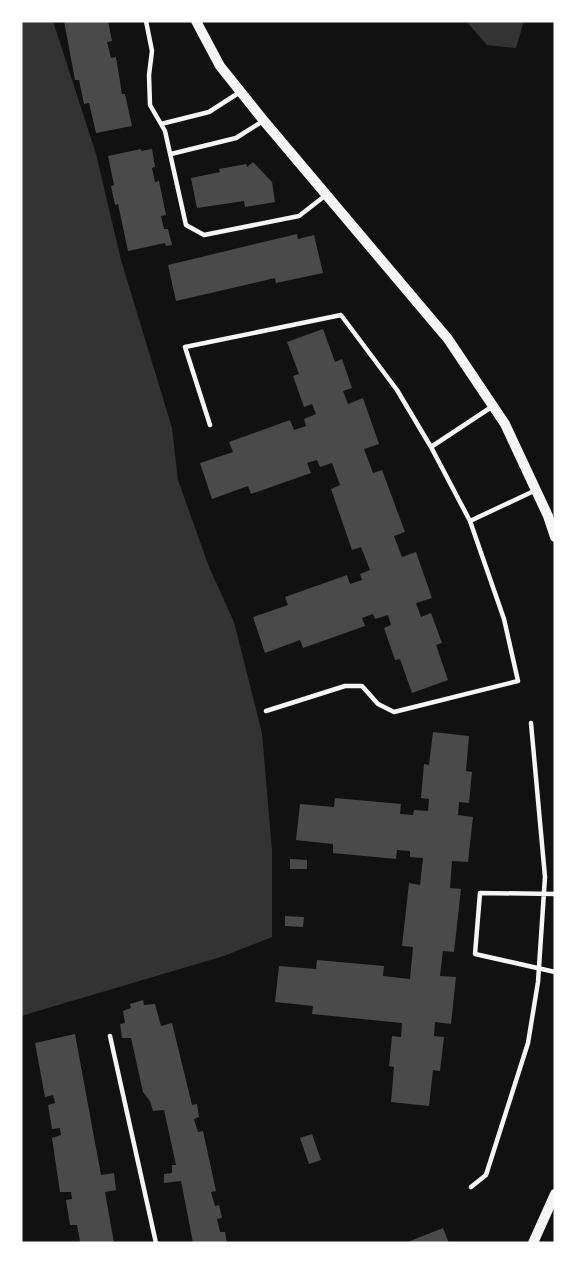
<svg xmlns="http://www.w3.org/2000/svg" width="576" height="1264" viewBox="0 0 576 1264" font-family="'PT Sans',sans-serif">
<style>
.water{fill:#333}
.building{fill:#4a4a4a}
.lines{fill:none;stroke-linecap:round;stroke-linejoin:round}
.service{stroke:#f5f5f5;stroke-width:4.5}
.tertiary{stroke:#f5f5f5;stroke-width:10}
</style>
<rect width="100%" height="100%" fill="#111"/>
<path class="water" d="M 21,21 L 53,21 L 96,154 L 121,260 L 172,428 L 178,480 L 209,567 L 234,622 L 262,733 L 272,850 L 272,937 L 224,956 L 21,1016 Z
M 466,21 L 524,21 L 516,48 L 487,45 Z"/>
<path class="building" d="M 64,21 L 108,21 L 112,41 L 107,42 L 111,58 L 116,57 L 122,94 L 125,94 L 132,126 L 96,133 L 89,103 L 84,104 L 79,80 L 75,80 Z
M 141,149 L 141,151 L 152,149 L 155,167 L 152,168 L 155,182 L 159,181 L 166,215 L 161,216 L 164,229 L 168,229 L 172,245 L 166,246 L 165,243 L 128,251 L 118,204 L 115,205 L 111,186 L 114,185 L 108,156 Z
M 253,162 L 272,182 L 275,202 L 245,207 L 244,201 L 197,208 L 191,178 L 220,172 L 219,169 L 246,164 L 247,167 Z
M 297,234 L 298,239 L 314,235 L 323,273 L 276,283 L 275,278 L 176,301 L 168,265 Z
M 323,329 L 335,362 L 342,359 L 352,388 L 343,391 L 348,404 L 363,398 L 379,444 L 364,449 L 373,473 L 382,470 L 405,532 L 394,536 L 402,557 L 416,552 L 432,598 L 416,603 L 421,617 L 431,613 L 442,643 L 436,645 L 448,680 L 412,693 L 400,659 L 395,660 L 384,628 L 391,625 L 388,615 L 375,619 L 373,614 L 362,618 L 365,626 L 303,648 L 300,640 L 265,653 L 253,617 L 288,605 L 285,597 L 347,575 L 350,584 L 362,580 L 360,574 L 370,570 L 361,547 L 352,550 L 331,489 L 340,485 L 332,463 L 320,467 L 317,460 L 307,463 L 311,473 L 251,494 L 248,486 L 212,499 L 200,463 L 233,452 L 229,442 L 290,420 L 294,430 L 306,426 L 304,419 L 316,414 L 312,404 L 304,407 L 293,376 L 299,374 L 287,342 Z
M 433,732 L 469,736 L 466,771 L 472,772 L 469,803 L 459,802 L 458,815 L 473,817 L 468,862 L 452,861 L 450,888 L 461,889 L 454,952 L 443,951 L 440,976 L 456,977 L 451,1024 L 435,1022 L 434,1036 L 444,1037 L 440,1071 L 433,1070 L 429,1106 L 391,1102 L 394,1067 L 389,1066 L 392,1036 L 401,1037 L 402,1023 L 312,1014 L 313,1006 L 275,1002 L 279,966 L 316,969 L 317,960 L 384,966 L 383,976 L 410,979 L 413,947 L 402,946 L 409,883 L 420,885 L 423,858 L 410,857 L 410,851 L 397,850 L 396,859 L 333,853 L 333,844 L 296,840 L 300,804 L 334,807 L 335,798 L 401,804 L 400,814 L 413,815 L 414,810 L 428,811 L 429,799 L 421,798 L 424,764 L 429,765 Z
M 290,859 L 307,860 L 307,869 L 290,869 Z
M 285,916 L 304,917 L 303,927 L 285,926 Z
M 143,1000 L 144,1005 L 155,1004 L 161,1026 L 172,1023 L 192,1105 L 197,1104 L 199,1117 L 194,1119 L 198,1132 L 203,1131 L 216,1191 L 211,1192 L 215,1206 L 219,1205 L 222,1218 L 217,1219 L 220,1232 L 225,1232 L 227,1243 L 193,1243 L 181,1181 L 164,1183 L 164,1174 L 172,1173 L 172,1165 L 176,1165 L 164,1110 L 153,1111 L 150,1101 L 143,1092 L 131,1038 L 122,1038 L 120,1024 L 125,1023 L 123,1011 L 131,1008 L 130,1004 Z
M 75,1034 L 101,1175 L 114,1173 L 116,1190 L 105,1192 L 114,1243 L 74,1243 L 80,1241 L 77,1225 L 70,1225 L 66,1200 L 72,1199 L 71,1192 L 60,1192 L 52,1138 L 61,1135 L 60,1128 L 52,1129 L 48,1105 L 55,1103 L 53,1095 L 45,1097 L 35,1043 Z
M 312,1134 L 321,1160 L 309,1164 L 300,1138 Z
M 443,1228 L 449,1243 L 405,1243 Z"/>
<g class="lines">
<path class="service" d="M 146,21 L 152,51 L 149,75 L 150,105 L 165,131 L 186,225 L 204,235 L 299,216 L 326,195
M 161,124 L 209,112 L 240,92
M 171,154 L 236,138 L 263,121
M 210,425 L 185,347 L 341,315 L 397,390 L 431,447 L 470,521 L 504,619 L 518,681 L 394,712 L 378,704 L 362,686 L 345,686 L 266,711
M 431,447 L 493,406
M 470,521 L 536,490
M 555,894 L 480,893 L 475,954 L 555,972
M 110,1036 L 156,1243
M 471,1187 L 486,1175 L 528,1043 L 538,982 L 545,877 L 531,723"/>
<path class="tertiary" d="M 196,21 L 220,66 L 264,121 L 448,339 L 505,424 L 548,516 L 555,537
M 533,1243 L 555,1194"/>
</g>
<rect width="576" height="1264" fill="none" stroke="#ffffff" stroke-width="45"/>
</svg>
